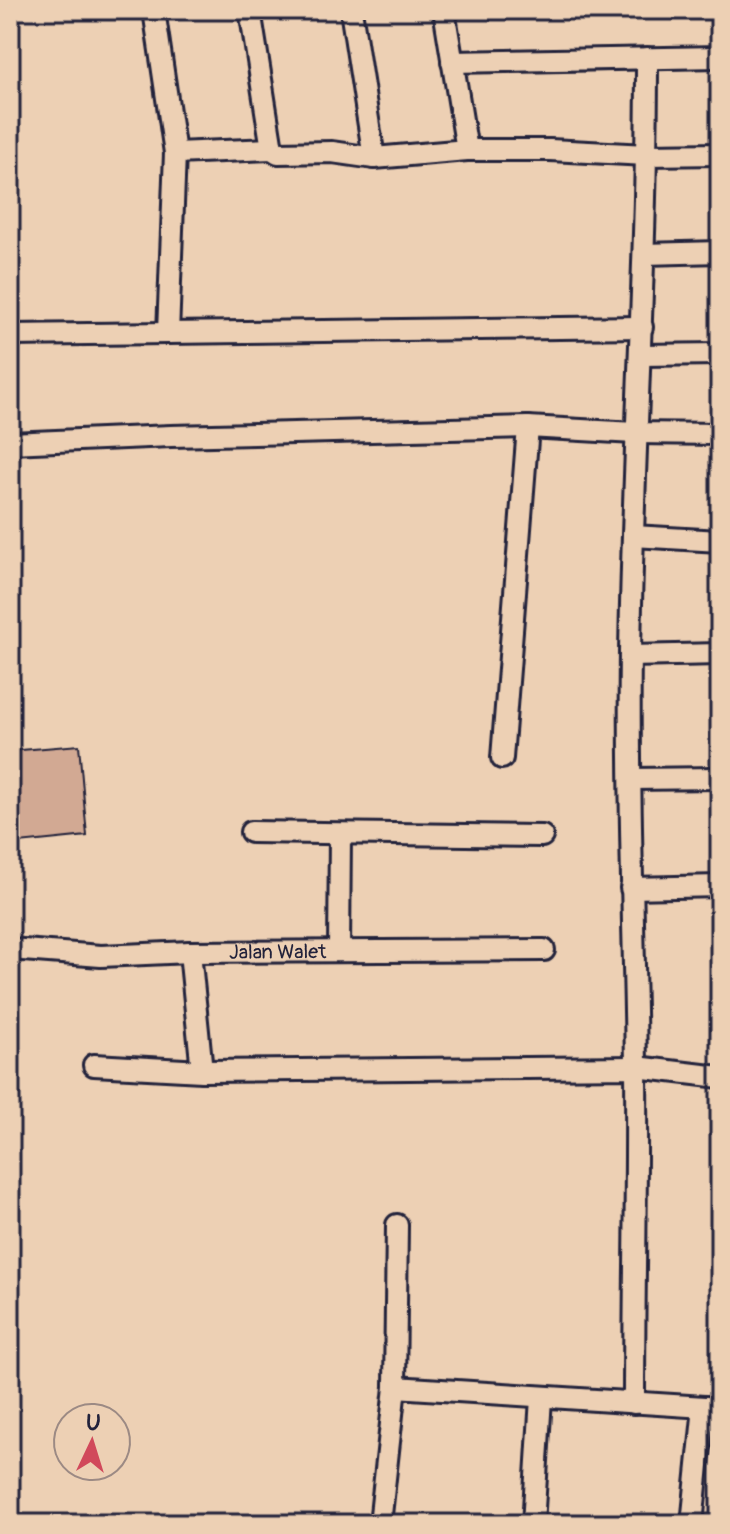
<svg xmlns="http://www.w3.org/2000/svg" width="730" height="1534" viewBox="0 0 730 1534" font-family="Pangolin,sans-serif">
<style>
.building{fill:#d2a993;stroke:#22223b;stroke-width:2}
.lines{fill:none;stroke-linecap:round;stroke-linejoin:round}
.minor-casing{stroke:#22223b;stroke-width:26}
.minor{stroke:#edd0b4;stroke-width:20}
.labels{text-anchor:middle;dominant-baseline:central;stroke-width:6;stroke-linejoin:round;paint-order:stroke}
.street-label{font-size:20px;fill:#22223b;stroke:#edd0b4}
</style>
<rect width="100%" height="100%" fill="#edd0b4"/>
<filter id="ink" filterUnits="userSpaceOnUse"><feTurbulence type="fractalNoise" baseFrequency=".0125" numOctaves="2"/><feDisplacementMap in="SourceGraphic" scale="16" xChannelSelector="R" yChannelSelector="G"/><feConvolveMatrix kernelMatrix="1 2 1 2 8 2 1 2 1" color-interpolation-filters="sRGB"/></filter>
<g filter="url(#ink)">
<path class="building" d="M 79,745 L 87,836 L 10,844 L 10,751 Z"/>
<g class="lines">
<g class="minor-casing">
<g id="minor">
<path d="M 154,10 L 175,153 L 168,333"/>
<path d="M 250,10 L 272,149 L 278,153 L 332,152 L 374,158 L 467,150 L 550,150 L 647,155 L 720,154"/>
<path d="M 351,10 L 374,158"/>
<path d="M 444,10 L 467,150"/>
<path d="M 452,62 L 720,57"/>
<path d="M 175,153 L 272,149"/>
<path d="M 644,254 L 720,252"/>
<path d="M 10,335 L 642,327"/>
<path d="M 640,355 L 720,354"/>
<path d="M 10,443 L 171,436 L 528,427 L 635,433 L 720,434"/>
<path d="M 633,536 L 720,541"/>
<path d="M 630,656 L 720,654"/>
<path d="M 502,758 L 528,427"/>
<path d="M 631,779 L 720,778"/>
<path d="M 251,832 L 542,836"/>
<path d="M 631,888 L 720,886"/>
<path id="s1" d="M 10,949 L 101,956 L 190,952 L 544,950"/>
<path d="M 339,951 L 340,834"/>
<path d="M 94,1065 L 202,1071 L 190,952"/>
<path d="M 202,1071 L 636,1067 L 720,1077"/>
<path d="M 395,1387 L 720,1408"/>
<path d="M 634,1403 C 634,1291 637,1178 636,1065 C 634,928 628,790 630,653 C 633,454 647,257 647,58"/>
<path d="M 380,1524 L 395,1387 L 397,1225"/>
<path d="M 533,1524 L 541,1398"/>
<path d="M 692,1524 L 704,1407"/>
</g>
</g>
<use href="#minor" class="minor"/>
</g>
</g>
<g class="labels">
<g class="street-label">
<text stroke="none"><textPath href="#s1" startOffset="268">Jalan Walet</textPath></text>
</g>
</g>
<rect width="730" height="1534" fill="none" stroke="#edd0b4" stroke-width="40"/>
<rect x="20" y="20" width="690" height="1494" fill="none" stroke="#22223b" stroke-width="3" filter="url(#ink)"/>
<g transform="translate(92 1442) rotate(4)"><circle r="38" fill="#edd0b4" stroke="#9c8a84" stroke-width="2"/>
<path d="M0-6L14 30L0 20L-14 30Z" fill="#d1495b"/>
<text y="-12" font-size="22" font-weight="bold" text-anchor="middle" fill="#22223b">U</text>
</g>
</svg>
